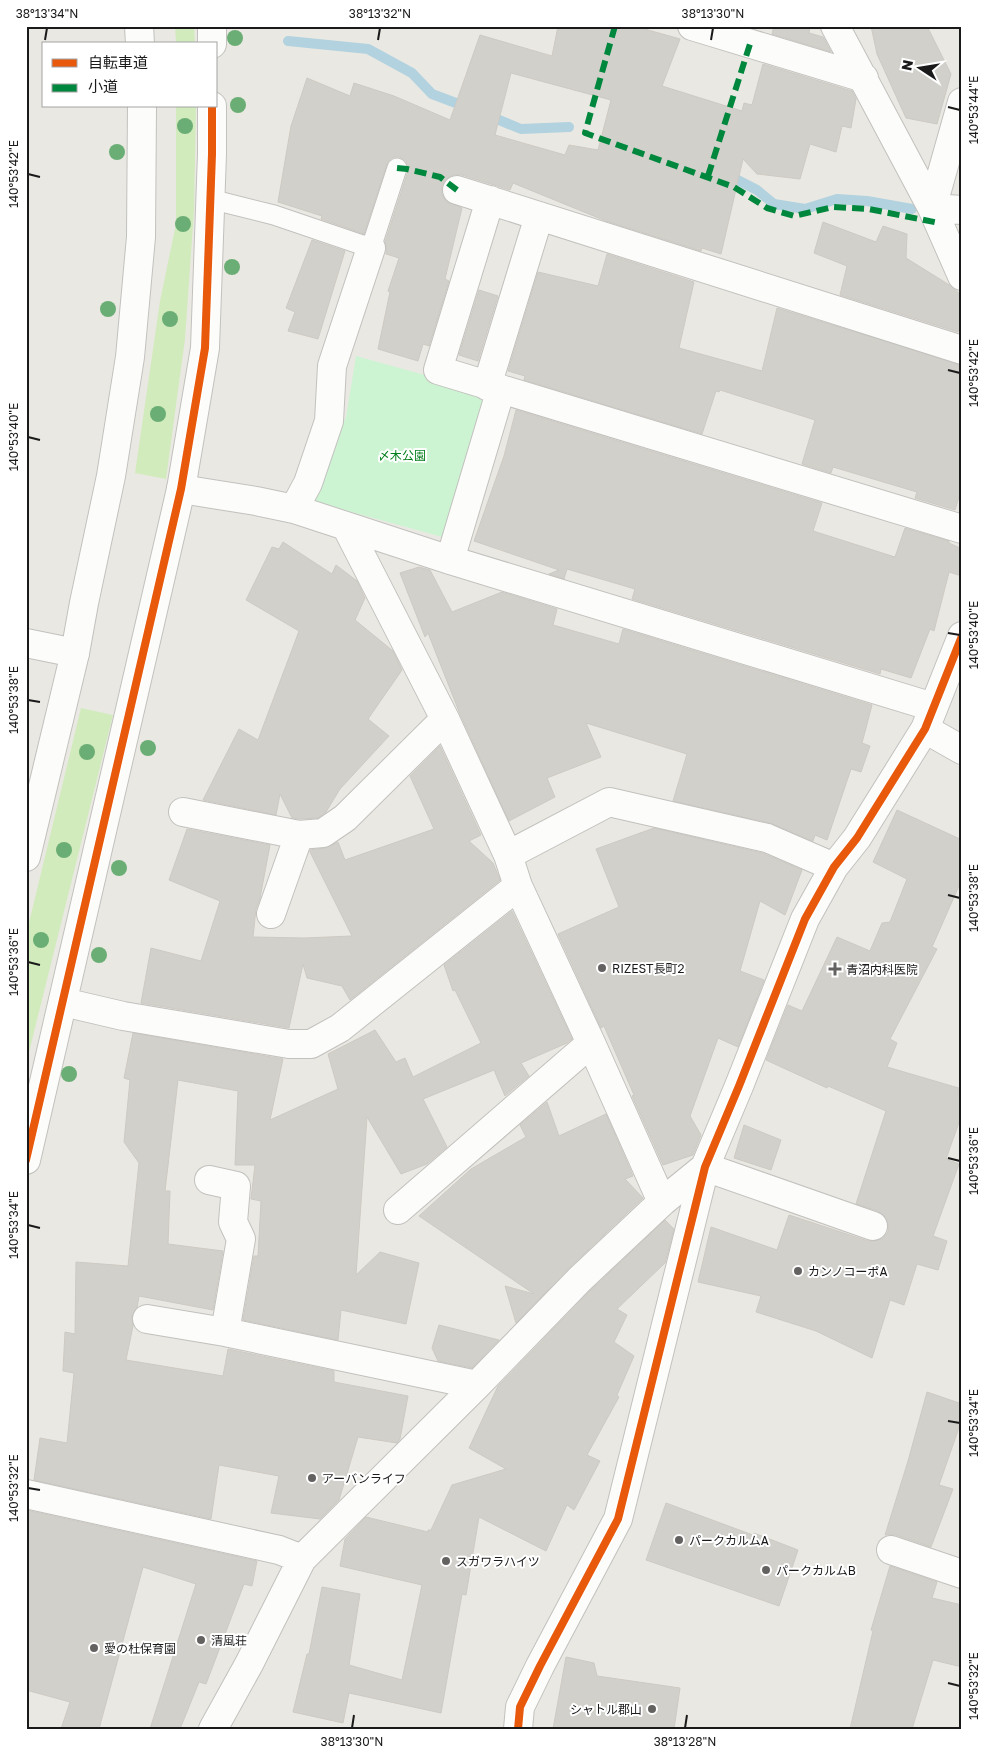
<svg xmlns="http://www.w3.org/2000/svg" width="988" height="1755" viewBox="0 0 988 1755" font-family="'Golos Text','Noto Sans JP',sans-serif">
<style>
.grass{fill:#d1ebbd}
.park{fill:#cdf4d2}
.lines{fill:none;stroke-linecap:round;stroke-linejoin:round}
.stream{stroke:#b2d2e0;stroke-width:10}
.building{fill:#d2d0cb;stroke:#cdcac3;fill-rule:evenodd}
.service-casing{stroke:#c2c1be;stroke-width:21}
.minor-casing{stroke:#c2c1be;stroke-width:30}
.tertiary-casing{stroke:#c2c1be;stroke-width:30}
.service{stroke:#fcfcfb;stroke-width:19}
.minor{stroke:#fcfcfb;stroke-width:28}
.tertiary{stroke:#fcfcfb;stroke-width:28}
.quiet{stroke:#00873e;stroke-width:6;stroke-dasharray:12 6;stroke-linecap:butt}
.cycleway-casing{stroke:#fff;stroke-width:11}
.cycleway{stroke:#e8590c;stroke-width:8}
.tree{fill:#6bae75}
.ticks{fill:none;stroke:#1a1a1a;stroke-width:2}
.poi-dot{fill:#636260;stroke:#fff;stroke-width:2}
.labels{text-anchor:middle;dominant-baseline:central;stroke-width:4;stroke-linejoin:round;paint-order:stroke}
.park-label{font-size:12px;fill:#037e1b;stroke:#fff}
.poi-label{font-size:12px;fill:#1a1a1a;stroke:#fff;text-anchor:start}
.neatline{fill:none;stroke:#1a1a1a;stroke-width:2}
.ticks-label{font-size:12px;text-anchor:middle;fill:#1a1a1a}
</style>
<rect width="100%" height="100%" fill="#eae8e2"/>
<path class="grass" d="M 175,26 L 194,26 L 195,44 L 176,44 Z
M 176,106 L 196,106 L 194,211 L 185,339 L 166,479 L 135,473 L 160,301 L 176,224 Z
M 81,708 L 113,715 L 26,1064 L 26,935 Z"/>
<path class="park" d="M 356,356 L 490,393 L 446,538 L 315,502 L 329,456 L 346,417 Z"/>
<g class="lines">
<path class="stream" d="M 288,41 L 368,49 L 412,73 L 432,94 L 469,108
M 487,115 L 521,129 L 569,127
M 726,174 L 757,190 L 774,204 L 805,209 L 837,199 L 867,201 L 912,209"/>
</g>
<path class="building" d="M 558,26 L 634,26 L 680,39 L 662,86 L 742,111 L 744,103 L 752,105 L 763,64 L 852,91 L 856,99 L 851,128 L 842,126 L 836,152 L 810,144 L 800,179 L 757,174 L 743,159 L 721,254 L 702,248 L 701,251 L 606,221 L 513,183 L 510,190 L 462,175 L 453,175 L 446,179 L 442,185 L 442,194 L 446,201 L 462,208 L 445,279 L 449,281 L 429,346 L 423,344 L 418,361 L 378,349 L 390,292 L 388,291 L 399,258 L 386,254 L 386,245 L 385,242 L 408,171 L 408,165 L 405,160 L 400,157 L 394,157 L 390,159 L 387,164 L 364,234 L 321,219 L 322,216 L 278,202 L 291,126 L 307,78 L 350,96 L 354,83 L 394,96 L 450,120 L 480,35 L 552,56 ZM 511,73 L 611,100 L 598,150 L 569,145 L 565,155 L 495,135 Z
M 774,26 L 810,26 L 809,33 L 823,37 L 831,52 L 772,34 Z
M 871,26 L 927,26 L 951,74 L 937,124 L 906,118 L 877,54 Z
M 823,222 L 876,242 L 883,226 L 907,234 L 906,258 L 951,286 L 962,296 L 962,321 L 958,332 L 840,295 L 847,266 L 814,253 Z
M 312,240 L 345,251 L 318,339 L 288,331 L 295,312 L 286,308 Z
M 607,254 L 694,282 L 679,348 L 762,371 L 777,308 L 962,365 L 962,487 L 955,510 L 915,498 L 917,492 L 833,467 L 831,473 L 802,464 L 815,420 L 720,390 L 719,392 L 716,391 L 702,434 L 524,380 L 525,376 L 508,371 L 538,272 L 598,286 Z
M 479,290 L 498,296 L 478,361 L 459,355 Z
M 516,410 L 822,503 L 813,531 L 895,557 L 905,528 L 949,541 L 949,543 L 962,549 L 962,576 L 949,572 L 934,631 L 930,629 L 911,678 L 881,669 L 880,674 L 632,599 L 635,589 L 567,569 L 564,579 L 549,574 L 559,570 L 474,541 L 504,456 Z
M 283,542 L 332,574 L 336,565 L 357,581 L 365,598 L 355,620 L 393,651 L 402,670 L 368,719 L 389,736 L 340,789 L 326,812 L 318,818 L 300,819 L 292,818 L 280,794 L 276,815 L 203,800 L 239,729 L 258,740 L 299,631 L 246,600 L 272,547 L 279,549 Z
M 419,567 L 430,570 L 452,612 L 502,592 L 557,609 L 553,625 L 619,644 L 623,629 L 872,705 L 862,743 L 870,746 L 861,772 L 851,769 L 827,840 L 815,835 L 813,841 L 770,823 L 673,801 L 687,754 L 586,723 L 601,757 L 547,778 L 555,797 L 509,821 L 460,714 L 428,633 L 425,637 L 400,573 Z
M 440,746 L 481,835 L 469,841 L 493,863 L 500,880 L 499,881 L 350,1000 L 342,986 L 307,978 L 303,964 L 289,1028 L 141,1003 L 151,948 L 201,961 L 220,901 L 169,880 L 187,829 L 270,845 L 260,898 L 256,909 L 253,937 L 304,938 L 352,936 L 310,852 L 310,850 L 325,848 L 338,842 L 345,860 L 434,829 L 410,776 Z
M 897,810 L 962,840 L 962,879 L 932,947 L 937,949 L 890,1039 L 897,1043 L 887,1067 L 962,1089 L 962,1114 L 946,1159 L 959,1164 L 933,1236 L 947,1241 L 938,1270 L 917,1264 L 904,1305 L 890,1300 L 872,1358 L 816,1331 L 756,1312 L 761,1296 L 698,1282 L 711,1227 L 777,1250 L 789,1215 L 868,1241 L 875,1241 L 883,1238 L 888,1232 L 888,1224 L 884,1216 L 878,1211 L 856,1204 L 886,1111 L 828,1086 L 827,1088 L 766,1060 L 788,1005 L 802,1011 L 837,937 L 870,951 L 882,923 L 890,922 L 907,879 L 873,862 Z
M 654,828 L 762,853 L 802,870 L 785,915 L 760,901 L 740,971 L 764,980 L 738,1047 L 718,1038 L 690,1116 L 701,1135 L 693,1155 L 663,1165 L 632,1096 L 634,1095 L 604,1026 L 601,1028 L 558,934 L 619,907 L 596,849 Z
M 512,911 L 572,1039 L 567,1043 L 521,1063 L 529,1076 L 505,1096 L 494,1070 L 423,1099 L 447,1147 L 427,1164 L 401,1174 L 367,1117 L 356,1275 L 380,1252 L 419,1263 L 406,1324 L 341,1310 L 338,1340 L 243,1320 L 254,1256 L 258,1256 L 261,1201 L 251,1199 L 255,1165 L 235,1165 L 238,1091 L 178,1080 L 165,1191 L 170,1191 L 168,1244 L 223,1251 L 213,1310 L 139,1296 L 137,1308 L 132,1316 L 133,1326 L 126,1360 L 223,1376 L 228,1349 L 334,1371 L 334,1382 L 408,1396 L 400,1439 L 397,1443 L 358,1437 L 339,1500 L 320,1519 L 271,1513 L 279,1476 L 219,1465 L 211,1519 L 34,1480 L 40,1438 L 67,1443 L 74,1373 L 63,1371 L 65,1332 L 75,1334 L 76,1262 L 128,1266 L 139,1163 L 124,1142 L 130,1080 L 124,1078 L 133,1033 L 283,1059 L 270,1120 L 338,1089 L 328,1054 L 375,1030 L 396,1062 L 405,1058 L 413,1077 L 481,1043 L 455,990 L 453,991 L 444,965 Z
M 547,1102 L 559,1136 L 606,1114 L 633,1176 L 625,1179 L 643,1198 L 569,1268 L 516,1323 L 505,1286 L 534,1294 L 419,1216 L 471,1169 L 526,1137 L 520,1125 Z
M 744,1125 L 781,1140 L 771,1170 L 734,1158 Z
M 665,1220 L 674,1229 L 665,1263 L 617,1309 L 627,1315 L 614,1342 L 634,1356 L 617,1395 L 619,1397 L 587,1455 L 600,1461 L 574,1510 L 567,1505 L 546,1551 L 479,1517 L 466,1595 L 462,1594 L 441,1713 L 349,1693 L 343,1723 L 293,1712 L 307,1654 L 309,1654 L 322,1587 L 360,1594 L 349,1665 L 402,1680 L 422,1585 L 340,1566 L 345,1539 L 366,1517 L 428,1532 L 428,1530 L 431,1530 L 452,1485 L 506,1469 L 469,1448 L 498,1386 L 591,1290 Z
M 439,1325 L 499,1340 L 472,1368 L 438,1361 L 432,1348 Z
M 927,1392 L 962,1404 L 962,1419 L 939,1485 L 953,1489 L 931,1547 L 896,1535 L 885,1535 L 908,1461 Z
M 666,1503 L 753,1535 L 754,1533 L 798,1550 L 779,1606 L 646,1560 Z
M 26,1510 L 257,1561 L 252,1586 L 244,1584 L 206,1684 L 199,1682 L 180,1729 L 150,1729 L 196,1584 L 143,1567 L 99,1729 L 61,1729 L 70,1702 L 26,1690 Z
M 890,1566 L 937,1582 L 932,1598 L 962,1605 L 962,1667 L 933,1660 L 912,1729 L 850,1729 L 873,1631 L 871,1630 Z
M 566,1657 L 594,1663 L 597,1676 L 680,1688 L 674,1729 L 553,1729 Z"/>
<g class="lines">
<g class="service-casing">
<path id="service" d="M 210,199 L 274,215 L 371,248 L 397,168"/>
</g>
<g class="minor-casing">
<path id="minor" d="M 692,26 L 864,78
M 835,26 L 932,208 L 962,276
M 962,102 L 932,208 L 962,210
M 457,190 L 962,350
M 490,200 L 438,370 L 962,529
M 487,386 L 539,216
M 181,489 L 256,501 L 294,509 L 450,560 L 933,707
M 294,509 L 308,483 L 329,421 L 332,366 L 371,248
M 346,526 L 445,719 L 508,855 L 518,886 L 591,1043 L 662,1202
M 450,560 L 501,389
M 26,643 L 75,653
M 925,729 L 962,750
M 183,812 L 299,835 L 323,833 L 345,818 L 445,719
M 508,855 L 609,802 L 767,838 L 834,867
M 271,914 L 299,835
M 63,1002 L 123,1016 L 289,1044 L 311,1044 L 340,1028 L 518,886
M 705,1167 L 873,1226
M 209,1180 L 236,1186 L 233,1222 L 241,1239 L 225,1332
M 398,1210 L 591,1043
M 147,1319 L 225,1332 L 477,1385
M 26,1494 L 279,1550 L 302,1559
M 891,1550 L 962,1574
M 213,1729 L 249,1664 L 302,1559 L 477,1385 L 580,1279 L 662,1202 L 705,1167
M 518,1729 L 520,1707 L 540,1666 L 618,1519 L 705,1167 L 739,1086 L 805,919 L 834,867 L 857,838 L 925,729 L 962,636"/>
</g>
<g class="tertiary-casing">
<path id="tertiary" d="M 139,26 L 140,44
M 212,26 L 212,44
M 26,857 L 75,653 L 84,603 L 111,476 L 130,357 L 141,237 L 142,106
M 26,1160 L 181,489 L 205,348 L 212,154 L 212,106"/>
</g>
<use href="#service" class="service"/>
<use href="#minor" class="minor"/>
<use href="#tertiary" class="tertiary"/>
<path class="quiet" d="M 615,26 L 585,133 L 734,187 L 767,208 L 794,216 L 833,207 L 869,209 L 939,223
M 397,168 L 407,169 L 440,177 L 457,190
M 708,176 L 750,44"/>
<g class="cycleway-casing">
<path id="cycleway" d="M 26,1160 L 181,489 L 205,348 L 212,154 L 212,106
M 518,1729 L 520,1707 L 540,1666 L 618,1519 L 705,1167 L 739,1086 L 805,919 L 834,867 L 857,838 L 925,729 L 962,636"/>
</g>
<use href="#cycleway" class="cycleway"/>
</g>
<g class="tree">
<circle cx="235" cy="38" r="8"/>
<circle cx="238" cy="105" r="8"/>
<circle cx="185" cy="126" r="8"/>
<circle cx="117" cy="152" r="8"/>
<circle cx="183" cy="224" r="8"/>
<circle cx="232" cy="267" r="8"/>
<circle cx="108" cy="309" r="8"/>
<circle cx="170" cy="319" r="8"/>
<circle cx="158" cy="414" r="8"/>
<circle cx="148" cy="748" r="8"/>
<circle cx="87" cy="752" r="8"/>
<circle cx="64" cy="850" r="8"/>
<circle cx="119" cy="868" r="8"/>
<circle cx="41" cy="940" r="8"/>
<circle cx="99" cy="955" r="8"/>
<circle cx="69" cy="1074" r="8"/>
</g>
<path class="ticks" d="M 45,40 L 47,28M 378,40 L 380,28M 711,40 L 713,28M 948,107 L 960,110M 28,174 L 40,177M 948,370 L 960,373M 28,437 L 40,440M 948,633 L 960,635M 28,700 L 40,702M 948,895 L 960,898M 28,962 L 40,965M 948,1158 L 960,1161M 28,1225 L 40,1228M 948,1421 L 960,1423M 28,1488 L 40,1490M 948,1683 L 960,1686M 352,1728 L 354,1715M 685,1728 L 687,1715"/>
<g class="poi-dot">
<circle cx="602" cy="968" r="5"/>
<path d="M832.5 961.5h5v5h5v5h-5v5h-5v-5h-5v-5h5z"/>
<circle cx="798" cy="1271" r="5"/>
<circle cx="312" cy="1478" r="5"/>
<circle cx="679" cy="1540" r="5"/>
<circle cx="446" cy="1561" r="5"/>
<circle cx="766" cy="1570" r="5"/>
<circle cx="201" cy="1640" r="5"/>
<circle cx="94" cy="1648" r="5"/>
<circle cx="652" cy="1709" r="5"/>
</g>
<g class="labels">
<g class="park-label">
<text x="402" y="455">〆木公園</text>
</g>
<g class="poi-label">
<text x="612" y="968">RIZEST長町2</text>
<text x="846" y="969">青沼内科医院</text>
<text x="808" y="1271">カンノコーポA</text>
<text x="322" y="1478">アーバンライフ</text>
<text x="689" y="1540">パークカルムA</text>
<text x="456" y="1561">スガワラハイツ</text>
<text x="776" y="1570">パークカルムB</text>
<text x="211" y="1640">清風荘</text>
<text x="104" y="1648">愛の杜保育園</text>
<text x="642" y="1709" text-anchor="end">シャトル郡山</text>
</g>
</g>
<rect width="988" height="1755" fill="none" stroke="#ffffff" stroke-width="55"/>
<rect x="42" y="42" width="175" height="65" fill="#ffffff" stroke="#a3a3a3"/>
<rect x="52" y="59" width="25" height="8" fill="#e8590c" stroke="#a3a3a3"/>
<text x="88" y="68" font-size="15" fill="#1a1a1a">自転車道</text>
<rect x="52" y="84" width="25" height="8" fill="#00873e" stroke="#a3a3a3"/>
<text x="88" y="92" font-size="15" fill="#1a1a1a">小道</text>
<g transform="translate(920 68) rotate(282)" stroke="#ffffff" stroke-width="4" paint-order="stroke">
<path d="M0-4L9 19L0 12L-9 19Z" fill="#1a1a1a"/>
<text y="-8" font-size="14" font-weight="bold" text-anchor="middle" fill="#1a1a1a">N</text>
</g>
<rect x="28" y="28" width="932" height="1700" class="neatline"/>
<g class="ticks-label">
<text x="47" y="18">38°13'34"N</text>
<text x="380" y="18">38°13'32"N</text>
<text x="713" y="18">38°13'30"N</text>
<text transform="translate(974 110) rotate(-90)" y="4">140°53'44"E</text>
<text transform="translate(14 174) rotate(-90)" y="4">140°53'42"E</text>
<text transform="translate(974 373) rotate(-90)" y="4">140°53'42"E</text>
<text transform="translate(14 437) rotate(-90)" y="4">140°53'40"E</text>
<text transform="translate(974 635) rotate(-90)" y="4">140°53'40"E</text>
<text transform="translate(14 700) rotate(-90)" y="4">140°53'38"E</text>
<text transform="translate(974 898) rotate(-90)" y="4">140°53'38"E</text>
<text transform="translate(14 962) rotate(-90)" y="4">140°53'36"E</text>
<text transform="translate(974 1161) rotate(-90)" y="4">140°53'36"E</text>
<text transform="translate(14 1225) rotate(-90)" y="4">140°53'34"E</text>
<text transform="translate(974 1423) rotate(-90)" y="4">140°53'34"E</text>
<text transform="translate(14 1488) rotate(-90)" y="4">140°53'32"E</text>
<text transform="translate(974 1686) rotate(-90)" y="4">140°53'32"E</text>
<text x="352" y="1746">38°13'30"N</text>
<text x="685" y="1746">38°13'28"N</text>
</g>
</svg>
